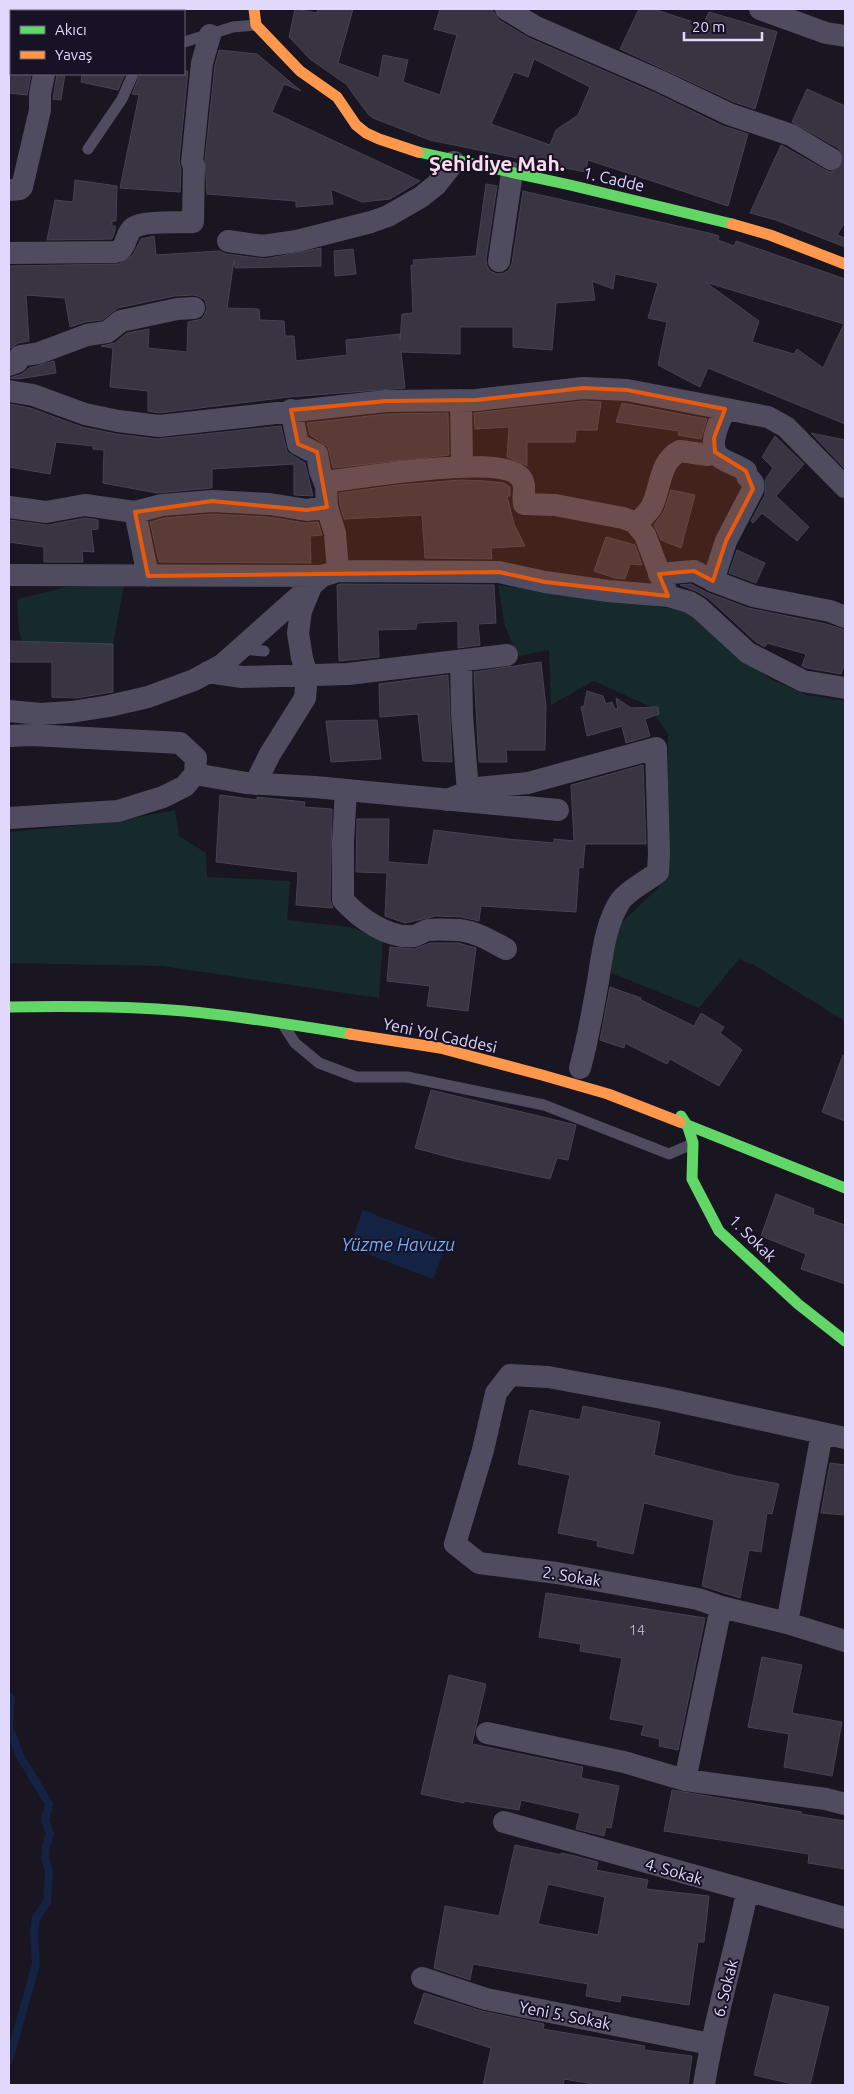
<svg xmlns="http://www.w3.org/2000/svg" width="854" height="2094" viewBox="0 0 854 2094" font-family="Ubuntu,sans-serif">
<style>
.green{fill:#162a2c}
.water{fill:#142244}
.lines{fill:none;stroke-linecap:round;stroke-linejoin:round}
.stream{stroke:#142244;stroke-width:8}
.building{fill:#383442;stroke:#464254;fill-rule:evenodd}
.street-tunnel{stroke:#373342;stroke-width:22;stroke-dasharray:22 11;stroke-linecap:butt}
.lane{stroke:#4f4c60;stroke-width:11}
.street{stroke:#4f4c60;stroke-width:22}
.fast{stroke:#63d668;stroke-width:11}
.slow{stroke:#ff974d;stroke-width:11}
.marked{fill:#e8590c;fill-opacity:0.2;stroke:#e8590c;stroke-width:4;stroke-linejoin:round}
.labels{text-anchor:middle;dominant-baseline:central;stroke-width:4;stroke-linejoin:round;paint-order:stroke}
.number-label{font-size:14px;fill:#b6b0cd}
.street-label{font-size:16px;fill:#e0d9fb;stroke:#171225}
.water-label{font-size:18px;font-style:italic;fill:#72acf1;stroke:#171225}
.district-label{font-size:21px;font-weight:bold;fill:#fbdbed;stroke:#171225}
</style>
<rect width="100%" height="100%" fill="#191621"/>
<path class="green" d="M 124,585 L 113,644 L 22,641 L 19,631 L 17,599 L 67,587 Z
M 498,585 L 689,611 L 730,649 L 772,680 L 807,695 L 845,701 L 845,1021 L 754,965 L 739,959 L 699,1008 L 609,972 L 617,927 L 659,887 L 667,870 L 668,734 L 649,706 L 594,681 L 551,705 L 549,650 L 518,656 L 505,626 Z
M 175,810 L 179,836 L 206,853 L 207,877 L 290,881 L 287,920 L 349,927 L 383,939 L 379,998 L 162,966 L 9,963 L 9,832 L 111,822 Z"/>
<path class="water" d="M 363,1210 L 447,1242 L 433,1279 L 349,1247 Z"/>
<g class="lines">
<path class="stream" d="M 9,1696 L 11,1699 L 9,1727 L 20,1756 L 49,1804 L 45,1820 L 50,1834 L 46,1846 L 45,1859 L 49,1871 L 47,1902 L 36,1918 L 34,1933 L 36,1964 L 9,2060"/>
</g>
<path class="building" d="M 295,9 L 317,13 L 318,9 L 353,9 L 338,63 L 379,78 L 383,55 L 408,60 L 403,82 L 440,95 L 457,35 L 434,29 L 440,9 L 488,9 L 493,11 L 499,20 L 529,38 L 655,93 L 723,126 L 748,134 L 728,206 L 588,160 L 585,172 L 430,140 L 373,118 L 368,114 L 346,84 L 310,59 L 289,37 ZM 534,59 L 590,87 L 578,115 L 556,130 L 550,145 L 491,124 L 514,72 L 528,77 Z
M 639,9 L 653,9 L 703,25 L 709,12 L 777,32 L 755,109 L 734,102 L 620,49 Z
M 219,50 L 257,54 L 301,91 L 284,84 L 272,112 L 420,181 L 390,199 L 362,202 L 331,189 L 333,204 L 296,207 L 296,201 L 207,194 L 205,159 L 215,65 Z
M 184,71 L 188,71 L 179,161 L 181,169 L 180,192 L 120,188 L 139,95 L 132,94 L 140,74 L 184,74 Z
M 9,74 L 31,74 L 27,95 L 9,93 Z
M 57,74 L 65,74 L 61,100 L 53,99 Z
M 82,74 L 125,74 L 118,90 L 81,82 Z
M 807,89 L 845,106 L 845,222 L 837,235 L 845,238 L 845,247 L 776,220 L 750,213 L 781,145 L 825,170 L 830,172 L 837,171 L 842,165 L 844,160 L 843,153 L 838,148 L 792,122 Z
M 75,180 L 117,186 L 116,221 L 112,221 L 112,226 L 115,226 L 115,231 L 112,239 L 47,240 L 55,200 L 73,202 Z
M 486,184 L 497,186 L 486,259 L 487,266 L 490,271 L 497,274 L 504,273 L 509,270 L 512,263 L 523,191 L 713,234 L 719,236 L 718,240 L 734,246 L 736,241 L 845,279 L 845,424 L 708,368 L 700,387 L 658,365 L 667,322 L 648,318 L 658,283 L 615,274 L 613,289 L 592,281 L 595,300 L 556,303 L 552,350 L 513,347 L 513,327 L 460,327 L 460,354 L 401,352 L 405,388 L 289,397 L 159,413 L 148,411 L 148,391 L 110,387 L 113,348 L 101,346 L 115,343 L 127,333 L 149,329 L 148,348 L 187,352 L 188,322 L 202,319 L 205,314 L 207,308 L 205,300 L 200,297 L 194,295 L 174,296 L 118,308 L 102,320 L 85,322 L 70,327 L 65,298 L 26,295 L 29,341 L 18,343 L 9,349 L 9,266 L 119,264 L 133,255 L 141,239 L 154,236 L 156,255 L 219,251 L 226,254 L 265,259 L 321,248 L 321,266 L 235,268 L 234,260 L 227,308 L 259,309 L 260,320 L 284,321 L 285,336 L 294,336 L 296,361 L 347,355 L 346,340 L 400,334 L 400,341 L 402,314 L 413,313 L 411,265 L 414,265 L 413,260 L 476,256 ZM 705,282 L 844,324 L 823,368 L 797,349 L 794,354 L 752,342 L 759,321 Z
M 353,249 L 356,274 L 335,276 L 334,251 Z
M 54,361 L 56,373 L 18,379 L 9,378 L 22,374 L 29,368 Z
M 583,401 L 601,402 L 597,430 L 576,430 L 575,442 L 527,442 L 527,466 L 507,457 L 509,427 L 475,429 L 474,413 Z
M 622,403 L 707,419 L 701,439 L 678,435 L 679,431 L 616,422 Z
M 9,404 L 30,408 L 82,427 L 116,434 L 157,439 L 281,426 L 287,452 L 305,463 L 313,496 L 294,495 L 294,464 L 212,469 L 212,488 L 157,493 L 103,483 L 104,450 L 93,449 L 93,446 L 56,442 L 50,474 L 9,467 Z
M 448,413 L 449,455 L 333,468 L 328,447 L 310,435 L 307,423 L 387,414 Z
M 811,433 L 845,440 L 845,469 Z
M 775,436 L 804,464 L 776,496 L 809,527 L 797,541 L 762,513 L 753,523 L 751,521 L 765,495 L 765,480 L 773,468 L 762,457 Z
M 460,480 L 486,481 L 504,483 L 510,487 L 510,496 L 507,496 L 514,524 L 525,546 L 491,548 L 492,559 L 425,558 L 422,515 L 344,519 L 340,505 L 339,493 L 398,485 Z
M 671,490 L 695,495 L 681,548 L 661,540 L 654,525 L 664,511 Z
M 212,514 L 269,517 L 305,523 L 318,522 L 322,535 L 310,536 L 311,563 L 159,562 L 150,522 L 164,518 Z
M 85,518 L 98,520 L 98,529 L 91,530 L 94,552 L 82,551 L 83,562 L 44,562 L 44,547 L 9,542 L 9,520 L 48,525 Z
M 606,537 L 635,545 L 642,565 L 630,564 L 625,579 L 615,578 L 594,571 Z
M 737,550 L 765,563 L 756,583 L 729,573 Z
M 340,584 L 494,585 L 496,623 L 478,624 L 480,645 L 458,648 L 458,621 L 417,623 L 416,629 L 378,630 L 379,657 L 339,661 L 337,585 Z
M 691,584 L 708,593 L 748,608 L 826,624 L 845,630 L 845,662 L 841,674 L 807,668 L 802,666 L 806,654 L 767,643 L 765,647 L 756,642 L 708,598 L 696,591 L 680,585 Z
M 9,641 L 113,644 L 113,692 L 76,698 L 52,697 L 52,662 L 9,662 Z
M 541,662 L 546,707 L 545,750 L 506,750 L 507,762 L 479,762 L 474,672 Z
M 448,675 L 452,762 L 423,761 L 418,714 L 380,717 L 379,684 Z
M 587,691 L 603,696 L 606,704 L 612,702 L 615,709 L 618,709 L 616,698 L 631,708 L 658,707 L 659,714 L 645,719 L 650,736 L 626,743 L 622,726 L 587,736 L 581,707 L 584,706 Z
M 377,720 L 381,759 L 331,762 L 326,721 Z
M 643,765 L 646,844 L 585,844 L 583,868 L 579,867 L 576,912 L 481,906 L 479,921 L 461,917 L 436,916 L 405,923 L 385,916 L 387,873 L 356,872 L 357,819 L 389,819 L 388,862 L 428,865 L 434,830 L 507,839 L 554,843 L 554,839 L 574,841 L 571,785 Z
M 220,795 L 257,800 L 257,797 L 305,802 L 304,807 L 332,809 L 330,900 L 333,908 L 296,905 L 298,872 L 216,862 Z
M 430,943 L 458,943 L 476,948 L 468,1011 L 427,1006 L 430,986 L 387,981 L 390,947 L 414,949 Z
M 610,987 L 641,998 L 641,1000 L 694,1026 L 701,1013 L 724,1027 L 720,1033 L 742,1050 L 719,1086 L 670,1059 L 667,1064 L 625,1043 L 624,1048 L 600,1040 Z
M 843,1055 L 845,1055 L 845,1121 L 822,1112 Z
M 431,1090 L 576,1125 L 568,1160 L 557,1158 L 550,1179 L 456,1159 L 415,1148 Z
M 776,1194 L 814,1209 L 813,1214 L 845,1225 L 845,1284 L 801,1269 L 806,1254 L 761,1236 Z
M 583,1406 L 660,1422 L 654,1455 L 736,1476 L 779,1484 L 772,1514 L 767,1513 L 761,1552 L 749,1550 L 740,1598 L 702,1586 L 714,1520 L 644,1503 L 633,1554 L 597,1546 L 598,1541 L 558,1533 L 570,1475 L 518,1464 L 530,1410 L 580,1420 Z
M 830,1463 L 845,1465 L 845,1515 L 821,1513 Z
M 546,1593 L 705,1618 L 678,1750 L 659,1746 L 660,1739 L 641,1735 L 644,1725 L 610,1719 L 622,1658 L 580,1651 L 581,1644 L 539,1637 Z
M 762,1657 L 802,1665 L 792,1713 L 842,1722 L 832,1776 L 784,1767 L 789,1734 L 748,1727 Z
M 449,1675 L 486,1684 L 472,1744 L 583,1767 L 581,1778 L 619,1786 L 611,1828 L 606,1827 L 604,1836 L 576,1829 L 580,1813 L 521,1800 L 519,1810 L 464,1801 L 464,1803 L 421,1794 Z
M 672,1790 L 802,1812 L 801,1814 L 845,1821 L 845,1869 L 808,1863 L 809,1854 L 664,1831 Z
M 515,1845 L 561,1855 L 561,1853 L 571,1855 L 598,1862 L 596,1870 L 648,1880 L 646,1889 L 709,1896 L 704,1942 L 698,1942 L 689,2005 L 621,1995 L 620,2002 L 586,1996 L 588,1984 L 473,1964 L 470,1980 L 434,1968 L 445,1906 L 499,1916 ZM 548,1884 L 605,1897 L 598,1935 L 538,1924 Z
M 424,1993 L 482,2011 L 544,2024 L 543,2029 L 645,2046 L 644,2050 L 692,2056 L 688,2085 L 599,2085 L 564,2079 L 563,2085 L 483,2085 L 491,2048 L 414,2023 Z
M 774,1994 L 829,2007 L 810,2085 L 797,2085 L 754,2075 Z"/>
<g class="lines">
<path class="street-tunnel" d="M 831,159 L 845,164"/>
<path class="lane" d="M 184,42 L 233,27 L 256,25
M 88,149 L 122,99 L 133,74
M 241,649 L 264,651
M 284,1026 L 295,1043 L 319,1063 L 356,1077 L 407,1077 L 544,1105 L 669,1154 L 692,1144"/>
<path class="street" d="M 506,9 L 534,26 L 660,81 L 729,114 L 791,135 L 831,159
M 760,9 L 826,33 L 845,36
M 94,11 L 95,9
M 9,190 L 20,189 L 22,187 L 40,110 L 40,94 L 44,74
M 228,241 L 263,246 L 297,241 L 371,222 L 388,216 L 421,197 L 436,185 L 454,162
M 9,253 L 115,252 C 128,249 124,235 133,228 C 143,220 180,223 193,222 L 194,165 L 192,162 L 202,63 L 210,35
M 499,261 L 512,173
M 9,365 L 17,362 L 20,356 L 39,353 L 87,335 L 107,332 L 121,321 L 131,319 L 177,309 L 194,308
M 9,391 L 33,395 L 85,414 L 118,421 L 159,426 L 386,401 L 476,400 L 583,388 L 627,390 L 768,417 L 786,427 L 845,487
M 461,400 L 462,466
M 291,410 L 298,444 L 317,454 L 320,471 L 326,486 L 327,507 L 335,533 L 338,571
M 325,482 C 357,478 503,453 521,478 C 527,486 522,495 524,504 L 555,505 L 623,518 L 634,522 L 645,535 L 668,596
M 9,507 L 46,512 L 85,505 L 135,512 L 162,505 L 212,501 L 270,504 L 307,510 L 327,507
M 135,512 L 148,576
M 636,524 C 642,518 648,513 652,506 C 661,488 659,461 680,451 L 708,455 L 715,452
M 659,574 L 694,571 L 716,582 L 753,596 L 830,611 L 845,617
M 9,575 L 322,576 L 338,571 L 499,572 L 545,582 L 608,591 L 668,596 L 689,602 L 699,608 L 748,653 L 803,681 L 845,688
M 713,581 L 726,541 L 753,489 L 753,483 L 747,476 L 746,471 C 738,465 728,463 721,458 C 705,448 720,421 725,409
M 461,661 L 462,715 L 468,792
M 208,672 L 242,677 L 348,674 L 507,655
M 9,711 L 41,714 L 71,712 L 109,706 L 148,697 L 194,680 L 222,665 L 322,576
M 9,736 L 32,735 L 180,743 L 196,758 L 195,774 L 185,786 L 163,797 L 118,811 L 9,818
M 195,774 L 246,783 L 315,787 L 558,810
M 255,784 L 270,754 L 305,698 L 307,675 L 302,658 L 298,633 L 301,611 L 310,589
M 346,790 L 343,842 L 343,900 C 359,918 388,939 414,936 C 419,935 423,931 428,930 C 438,929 449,930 459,930 C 477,932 491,941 506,949
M 447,800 L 478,788 L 528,783 L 656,748 L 659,854 L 658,872 C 646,882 631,888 621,900 C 606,921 602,956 598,981 C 593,1010 588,1039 580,1068
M 845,1438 L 662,1398 L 548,1377 L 510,1375 L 496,1393 L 483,1450 L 455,1544 L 479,1563 L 557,1573 L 698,1599 L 721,1607 L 787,1623 L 845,1641
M 787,1623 L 822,1433
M 487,1733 L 624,1762 L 685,1780 L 826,1799 L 845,1804
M 685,1780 L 721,1607
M 504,1822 L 845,1918
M 422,1978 L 486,1999 L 710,2044
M 704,2085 C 714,2020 734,1957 747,1892"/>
<path class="fast" d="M 418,152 L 570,185 L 732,224
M 9,1007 C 67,1006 126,1006 184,1011 C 240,1016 295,1025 350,1034
M 681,1116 L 688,1127 L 693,1143 L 692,1179 L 719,1231 L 798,1304 L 845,1341
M 680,1122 L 845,1188"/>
<path class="slow" d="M 254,9 L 256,25 L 300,71 L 337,97 L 356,125 L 366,133 L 379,139 L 418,152
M 732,224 L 770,235 L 845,264
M 350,1034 L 440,1048 L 542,1075 L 608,1094 L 680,1122"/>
</g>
<path class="marked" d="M 583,388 L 627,390 L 725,409 L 714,438 L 715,452 L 746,471 L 753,489 L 726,541 L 713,581 L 694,571 L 659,574 L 668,596 L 545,582 L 499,572 L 148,576 L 135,512 L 212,501 L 307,510 L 327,507 L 317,452 L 298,444 L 291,410 L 386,401 L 476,400 Z"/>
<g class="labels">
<g class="number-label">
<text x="637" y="1630">14</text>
</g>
<g class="street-label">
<text transform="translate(614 179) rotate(13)">1. Cadde</text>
<text transform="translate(440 1035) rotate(12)">Yeni Yol Caddesi</text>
<text transform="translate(753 1238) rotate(45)">1. Sokak</text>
<text transform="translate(572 1576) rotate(9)">2. Sokak</text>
<text transform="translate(674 1871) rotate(16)">4. Sokak</text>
<text transform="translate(725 1988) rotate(-76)">6. Sokak</text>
<text transform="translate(565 2015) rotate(11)">Yeni 5. Sokak</text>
</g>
<g class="water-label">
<text x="398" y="1244">Yüzme Havuzu</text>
</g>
<g class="district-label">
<text x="497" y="163">Şehidiye Mah.</text>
</g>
</g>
<rect width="854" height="2094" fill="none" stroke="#e0d9fb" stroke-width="20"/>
<rect x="10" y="10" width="175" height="65" fill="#171225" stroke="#67627b"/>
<rect x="20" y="26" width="25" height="8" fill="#63d668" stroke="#67627b"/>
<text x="55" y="35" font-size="15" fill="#e0d9fb">Akıcı</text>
<rect x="20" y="51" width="25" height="8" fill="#ff974d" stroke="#67627b"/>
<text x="55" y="60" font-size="15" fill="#e0d9fb">Yavaş</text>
<path d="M684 32v8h78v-8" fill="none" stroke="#e0d9fb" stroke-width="2.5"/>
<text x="692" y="32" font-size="15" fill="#e0d9fb" stroke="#171225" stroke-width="4" paint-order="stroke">20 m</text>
</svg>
